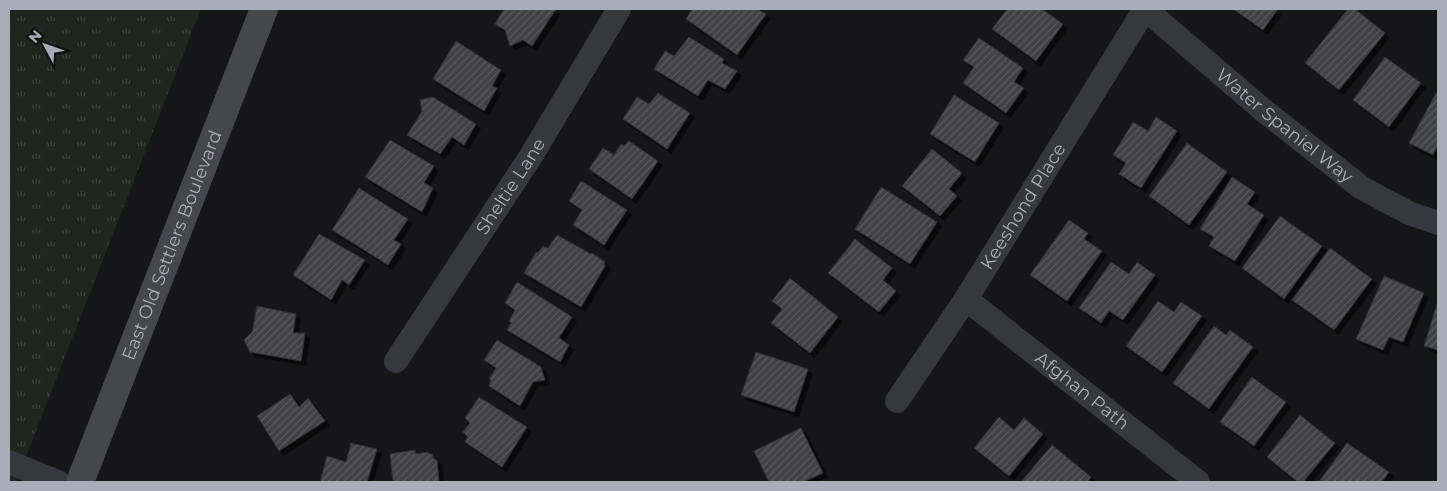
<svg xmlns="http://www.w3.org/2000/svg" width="1447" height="491" viewBox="0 0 1447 491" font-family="Montserrat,sans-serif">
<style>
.grass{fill:url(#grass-tufts)}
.building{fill:url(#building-hatch);stroke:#303034;filter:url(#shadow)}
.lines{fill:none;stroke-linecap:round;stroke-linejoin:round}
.street{stroke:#37383d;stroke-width:24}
.secondary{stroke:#45474d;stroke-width:28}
.labels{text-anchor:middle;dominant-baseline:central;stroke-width:4.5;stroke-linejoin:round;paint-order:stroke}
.street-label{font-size:18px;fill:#a8adb8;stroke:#111113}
</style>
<defs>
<pattern id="grass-tufts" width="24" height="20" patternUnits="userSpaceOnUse" patternTransform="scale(1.25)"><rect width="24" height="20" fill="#1e261f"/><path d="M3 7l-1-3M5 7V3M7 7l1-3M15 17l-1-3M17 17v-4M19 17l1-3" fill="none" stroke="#3c433d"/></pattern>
<pattern id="building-hatch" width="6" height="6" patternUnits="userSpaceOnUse" patternTransform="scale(1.25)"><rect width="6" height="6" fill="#404145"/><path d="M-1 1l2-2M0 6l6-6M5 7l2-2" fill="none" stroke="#595a5e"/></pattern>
<filter id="shadow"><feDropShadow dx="4.5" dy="4.5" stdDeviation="0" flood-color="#0009"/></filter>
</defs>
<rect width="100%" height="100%" fill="#161618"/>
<path class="grass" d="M 9,9 L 201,9 L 16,482 L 9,482 Z"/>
<path class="building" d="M 504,9 L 556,9 L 532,46 L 523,40 L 510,46 L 505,30 L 495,24 Z
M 692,9 L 757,9 L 766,14 L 737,55 L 686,19 Z
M 1007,9 L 1042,9 L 1063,24 L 1036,61 L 992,29 Z
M 1233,9 L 1278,9 L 1263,30 Z
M 1348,9 L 1355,9 L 1385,33 L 1339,90 L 1305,63 Z
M 689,37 L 724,59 L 722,63 L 737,71 L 725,89 L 708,80 L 698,96 L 654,69 L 665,51 L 674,56 Z
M 979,38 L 1023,68 L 1014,82 L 1024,88 L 1006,113 L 963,83 L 974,67 L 963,60 Z
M 456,41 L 501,70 L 492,86 L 497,88 L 484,111 L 433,79 Z
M 1385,57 L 1421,83 L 1389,127 L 1353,100 Z
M 658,93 L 690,113 L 667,149 L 623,119 L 637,97 L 649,104 Z
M 1436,93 L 1438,94 L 1438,145 L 1433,155 L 1409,143 Z
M 954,95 L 999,123 L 975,162 L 930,134 Z
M 433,97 L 476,124 L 464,145 L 452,137 L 440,154 L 407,135 L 422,111 L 420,100 Z
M 1156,117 L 1177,131 L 1141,188 L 1119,174 L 1126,163 L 1113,155 L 1133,122 L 1148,131 Z
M 390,140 L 434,166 L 424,183 L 433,188 L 422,212 L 365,177 Z
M 629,141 L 658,161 L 632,199 L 589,169 L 603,148 L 614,155 L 621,144 L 624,146 Z
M 1187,143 L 1227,172 L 1189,225 L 1149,196 Z
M 932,149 L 962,173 L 949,189 L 957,196 L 940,216 L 902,186 Z
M 1232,177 L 1255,192 L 1247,204 L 1264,215 L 1235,261 L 1209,246 L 1214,237 L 1200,229 Z
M 581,181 L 627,210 L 604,245 L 573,225 L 582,210 L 569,201 Z
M 881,187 L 937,222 L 910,264 L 855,229 Z
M 359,188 L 408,219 L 394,240 L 401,244 L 388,265 L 332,230 Z
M 1280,216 L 1322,246 L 1284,299 L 1242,268 Z
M 1069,220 L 1088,233 L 1084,239 L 1102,251 L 1067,301 L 1030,275 Z
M 319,234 L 365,260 L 349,285 L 342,280 L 331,300 L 293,275 Z
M 557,235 L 591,254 L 592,253 L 605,262 L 604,264 L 605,266 L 581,307 L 524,273 L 536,252 L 538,253 L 543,246 L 548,248 Z
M 855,239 L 892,268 L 883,280 L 896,291 L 879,312 L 828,273 Z
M 1330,248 L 1372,279 L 1334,330 L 1292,300 Z
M 1111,262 L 1129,274 L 1137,262 L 1155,275 L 1123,320 L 1109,311 L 1101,323 L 1079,308 Z
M 1384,276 L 1424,293 L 1403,342 L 1389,337 L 1383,350 L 1356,339 Z
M 790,278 L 838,317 L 810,353 L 771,323 L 782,309 L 772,301 Z
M 517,282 L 572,317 L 559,338 L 569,345 L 560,362 L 507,330 L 511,323 L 509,321 L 515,310 L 505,303 Z
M 1158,301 L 1174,312 L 1181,302 L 1202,316 L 1162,372 L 1126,346 Z
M 1438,301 L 1438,350 L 1424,346 Z
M 257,306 L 296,314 L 293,333 L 305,333 L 301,361 L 250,352 L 244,340 L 252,332 Z
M 1214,326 L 1226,335 L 1230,330 L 1253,347 L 1209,409 L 1173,383 Z
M 497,340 L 541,367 L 545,380 L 533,382 L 520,406 L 489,386 L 491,380 L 489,379 L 496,368 L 484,360 Z
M 756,352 L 808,369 L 794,412 L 741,395 Z
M 1252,377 L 1286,402 L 1254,446 L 1220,422 Z
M 290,394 L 299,407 L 308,398 L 325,421 L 279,451 L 257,416 Z
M 479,397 L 527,427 L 502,467 L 465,442 L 468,437 L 463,432 L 470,423 L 465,418 Z
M 1300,415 L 1335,443 L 1303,482 L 1298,482 L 1267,457 Z
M 999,417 L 1014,430 L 1024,418 L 1043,434 L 1009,476 L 974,448 Z
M 801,428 L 823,473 L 803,482 L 769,482 L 754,451 Z
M 351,443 L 377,449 L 367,482 L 320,482 L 327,456 L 346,462 Z
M 1347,443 L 1389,472 L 1382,482 L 1319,482 Z
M 1052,445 L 1091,477 L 1087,482 L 1021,482 Z
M 415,450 L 415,454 L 428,452 L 429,454 L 433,454 L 433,458 L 437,460 L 439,482 L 393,482 L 390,454 Z"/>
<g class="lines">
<g class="street">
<path id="s1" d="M 1145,9 L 1263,110 L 1362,188 L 1409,213 L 1438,223"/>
<path id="s2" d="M 966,299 L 1198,482"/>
<path id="s3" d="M 396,361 L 531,156 L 619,9"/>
<path id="s4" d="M 897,401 L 966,299 L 1145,9"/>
<path d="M 9,462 L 58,482"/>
</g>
<path class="secondary" id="s5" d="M 80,482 L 264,9"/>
</g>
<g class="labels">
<g class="street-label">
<text stroke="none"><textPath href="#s1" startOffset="182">Water Spaniel Way</textPath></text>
<text stroke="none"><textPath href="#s3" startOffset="209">Sheltie Lane</textPath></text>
<text stroke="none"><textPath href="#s4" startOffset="232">Keeshond Place</textPath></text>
<text stroke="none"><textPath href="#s5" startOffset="254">East Old Settlers Boulevard</textPath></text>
<text stroke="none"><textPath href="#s2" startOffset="148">Afghan Path</textPath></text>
</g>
</g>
<rect width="1447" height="491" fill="none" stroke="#a8adb8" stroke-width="20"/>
<g transform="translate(45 45) rotate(311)" stroke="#111113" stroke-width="4" paint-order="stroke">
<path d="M0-4L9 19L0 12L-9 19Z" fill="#a8adb8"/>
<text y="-8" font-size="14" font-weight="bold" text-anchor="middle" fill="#a8adb8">N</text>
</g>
</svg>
